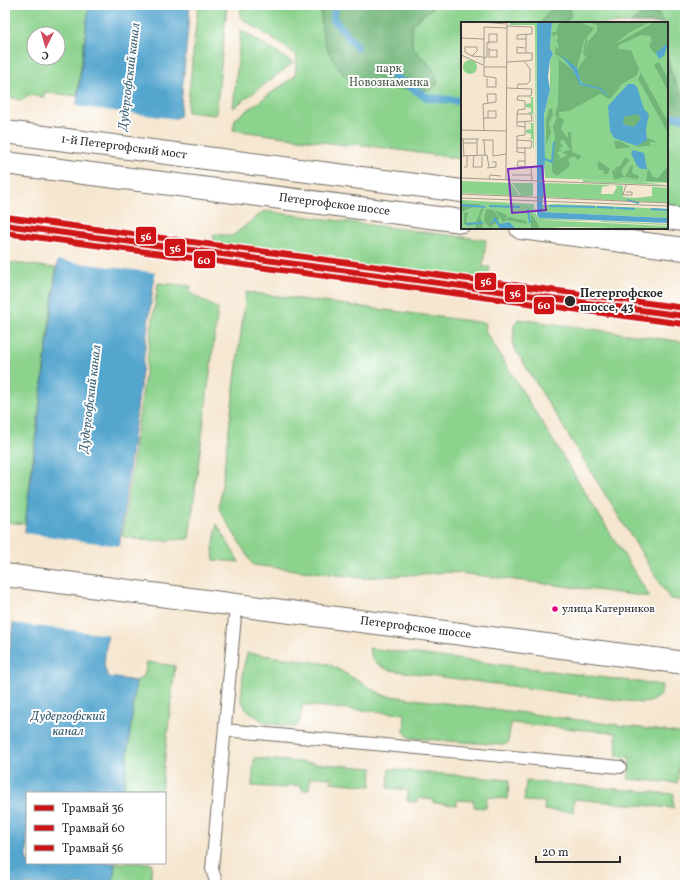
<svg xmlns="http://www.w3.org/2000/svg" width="690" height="890" viewBox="0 0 690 890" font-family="Vollkorn,serif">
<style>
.green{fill:#8cd38e;stroke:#5c7f5c;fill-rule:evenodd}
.forest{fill:#71b579;stroke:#4e7052}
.water{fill:#54a6cf;stroke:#40687d}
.pier{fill:#f5e6cf}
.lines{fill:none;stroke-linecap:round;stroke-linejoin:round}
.stream{stroke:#54a6cf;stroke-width:8}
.lane-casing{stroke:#726c64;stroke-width:14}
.secondary-casing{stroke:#726c64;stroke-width:24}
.primary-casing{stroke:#726c64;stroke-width:24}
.lane{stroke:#fff;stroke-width:12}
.secondary{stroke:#fff;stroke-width:22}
.primary{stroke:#fff;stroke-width:22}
.tram-1-casing{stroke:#fff;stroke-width:9}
.tram-2-casing{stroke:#fff;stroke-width:9}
.tram-3-casing{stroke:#fff;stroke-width:9}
.tram-1{stroke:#ce1417;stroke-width:6}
.tram-2{stroke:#ce1417;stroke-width:6}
.tram-3{stroke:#ce1417;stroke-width:6}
.stop-dot{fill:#2b2b2b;stroke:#fff;stroke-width:1.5}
.bus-dot{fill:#e5007d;stroke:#fff;stroke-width:1.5}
.labels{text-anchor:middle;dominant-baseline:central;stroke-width:4;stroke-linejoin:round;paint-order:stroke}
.bus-label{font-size:11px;fill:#2b2b2b;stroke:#fff;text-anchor:start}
.park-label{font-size:12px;fill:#485d49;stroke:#fff}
.street-label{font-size:12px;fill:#2b2b2b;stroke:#fff}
.stop-label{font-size:12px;font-weight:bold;fill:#2b2b2b;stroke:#fff;text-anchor:start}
.water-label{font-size:13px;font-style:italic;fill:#3d6275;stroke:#fff}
.inset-river{fill:none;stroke:#54a6cf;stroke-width:2}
.inset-road{fill:none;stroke:#a49b8d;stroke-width:1}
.view{fill:#7b2cbf;fill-opacity:0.15;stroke:#7b2cbf;stroke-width:2}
.inset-edge{fill:none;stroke:#2b2b2b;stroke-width:2}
.line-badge{stroke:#fff;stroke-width:1.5}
.badge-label{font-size:11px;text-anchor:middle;font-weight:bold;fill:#fff}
</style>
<rect width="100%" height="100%" fill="#fff"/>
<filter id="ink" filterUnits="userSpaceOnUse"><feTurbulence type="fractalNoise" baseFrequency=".025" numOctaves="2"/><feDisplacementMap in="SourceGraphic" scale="8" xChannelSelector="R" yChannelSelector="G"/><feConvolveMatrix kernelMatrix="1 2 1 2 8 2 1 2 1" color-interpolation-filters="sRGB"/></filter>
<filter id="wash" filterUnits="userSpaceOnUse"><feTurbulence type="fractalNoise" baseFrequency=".012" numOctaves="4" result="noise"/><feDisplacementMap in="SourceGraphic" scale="16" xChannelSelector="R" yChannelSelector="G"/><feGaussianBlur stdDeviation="0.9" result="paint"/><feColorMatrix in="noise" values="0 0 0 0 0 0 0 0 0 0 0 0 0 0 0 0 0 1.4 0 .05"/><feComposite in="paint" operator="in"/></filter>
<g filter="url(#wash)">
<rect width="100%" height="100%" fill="#f5e6cf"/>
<path class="green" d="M 5,5 L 89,5 L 77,96 L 45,92 L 44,97 L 26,95 L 25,99 L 19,100 L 5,95 ZM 34,34 L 58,34 L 58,58 L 34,58 Z
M 198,5 L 227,5 L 216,115 L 187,112 Z
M 241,5 L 685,5 L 685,211 L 667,209 L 667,23 L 462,23 L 462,159 L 356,144 L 345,145 L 233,130 L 235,119 L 295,76 L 297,55 L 240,17 Z
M 241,30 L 293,63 L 233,108 Z
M 264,211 L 486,240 L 483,267 L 490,267 L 487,284 L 213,247 L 214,234 L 232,236 Z
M 5,262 L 56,268 L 25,524 L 5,522 Z
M 158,283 L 191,286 L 190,293 L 218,309 L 189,539 L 153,541 L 122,537 Z
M 246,292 L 486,323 L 485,331 L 650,597 L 452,572 L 363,578 L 253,565 L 219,509 Z
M 518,319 L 685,342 L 685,601 L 670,599 L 513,346 L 514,326 Z
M 217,524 L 239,562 L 214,560 L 213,549 Z
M 369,648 L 662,685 L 661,695 L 650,702 L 641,703 L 389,670 C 377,665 371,661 369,648 Z
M 247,653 L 329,664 L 383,695 L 680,733 L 678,781 L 677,783 L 628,779 L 630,758 L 617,756 L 616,733 L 511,723 L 508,743 L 503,745 L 410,738 L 404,732 L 405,714 L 303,705 C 299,712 303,724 294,727 L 265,723 L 246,709 L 241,700 L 244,665 Z
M 147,662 L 175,666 L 161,793 L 123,793 L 136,681 L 144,676 Z
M 254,758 L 372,768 L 371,786 L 331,782 L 332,778 L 310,777 L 309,790 L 302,790 L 302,786 L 287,785 L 287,788 L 252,786 Z
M 389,769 L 509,780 L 508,799 L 487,797 L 486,808 L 474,807 L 474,801 L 457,800 L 456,805 L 434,803 L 434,800 L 418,798 L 418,802 L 407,801 L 408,790 L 388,788 Z
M 526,781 L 674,794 L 673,808 L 574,799 L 573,812 L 544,810 L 545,802 L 524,801 Z
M 115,863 L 152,863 L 150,885 L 113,885 Z"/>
<path class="forest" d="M 322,5 L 436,5 L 412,24 L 412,47 L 433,68 L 438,84 L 430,90 C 407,88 366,89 347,78 C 344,76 342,71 339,68 C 324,49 319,30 322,5 Z
M 555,5 L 566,5 L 571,15 L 565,23 L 541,23 Z
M 646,12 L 658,14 L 664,23 L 630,23 Z
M 667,57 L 673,78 L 685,100 L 685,118 L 672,110 L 667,110 Z"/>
<path class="water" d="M 89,5 L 190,5 L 180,116 L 175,118 L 104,663 L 105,670 L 109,677 L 136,681 L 123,793 L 27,793 L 27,863 L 115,863 L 113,885 L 5,885 L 5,662 L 10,649 Z"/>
<path class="pier" d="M 74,106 L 177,119 L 157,273 L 55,260 Z
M 23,524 L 25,524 L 24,533 L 120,546 L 122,537 L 124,537 L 110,635 L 11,623 Z"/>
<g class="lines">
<path class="stream" d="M 335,5 L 334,20 L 357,47
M 384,70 L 428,98 L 462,101
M 667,116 L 685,118"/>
</g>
</g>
<g filter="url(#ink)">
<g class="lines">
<g class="lane-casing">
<path id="lane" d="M 225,730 L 620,767
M 217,885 L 212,869 L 236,605"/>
</g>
<g class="secondary-casing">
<g id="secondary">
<path id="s1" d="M 5,575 L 685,663"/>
</g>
</g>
<g class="primary-casing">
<g id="primary">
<path id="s2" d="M 5,132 L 462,191"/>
<path id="s3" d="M 5,163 L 462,221"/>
<path d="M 667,218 L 685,220"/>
<path d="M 521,228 L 685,249"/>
</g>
</g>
<use href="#lane" class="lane"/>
<use href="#secondary" class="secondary"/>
<use href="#primary" class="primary"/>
<g class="tram-1-casing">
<path id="tram-1" d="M 5,225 L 685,316"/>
</g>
<g class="tram-2-casing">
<path id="tram-2" d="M 5,233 L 684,324"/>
</g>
<g class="tram-3-casing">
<path id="tram-3" d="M 6,217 L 685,308"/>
</g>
<use href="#tram-1" class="tram-1"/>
<use href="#tram-2" class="tram-2"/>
<use href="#tram-3" class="tram-3"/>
</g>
</g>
<circle class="stop-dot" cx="570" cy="301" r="6"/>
<circle class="bus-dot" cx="555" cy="609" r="3.5"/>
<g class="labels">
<g class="bus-label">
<text x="562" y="609">улица Катерников</text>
</g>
<g class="park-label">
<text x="389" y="69">парк<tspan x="389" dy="14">Новознаменка</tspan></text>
</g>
<g class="street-label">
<text stroke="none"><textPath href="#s2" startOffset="120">1-й Петергофский мост</textPath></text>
<text stroke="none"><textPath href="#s3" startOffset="332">Петергофское шоссе</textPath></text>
<text stroke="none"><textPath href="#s1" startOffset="414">Петергофское шоссе</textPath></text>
</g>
<g class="stop-label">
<text x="580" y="294">Петергофское<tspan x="580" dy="14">шоссе, 43</tspan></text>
</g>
<g class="water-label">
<text transform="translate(130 77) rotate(-83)">Дудергофский канал</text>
<text transform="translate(91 399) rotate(-83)">Дудергофский канал</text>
<text x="68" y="717">Дудергофский<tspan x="68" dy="15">канал</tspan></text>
</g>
</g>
<g transform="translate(461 22)">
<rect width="207" height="207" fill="#f5e6cf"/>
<path d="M 49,0 L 76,0 L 75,156 L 74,6 L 73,3 L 49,3 ZM 91,0 L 207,0 L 207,161 L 84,156 L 83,94 L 89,68 L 89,38 L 92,32 L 89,26 ZM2 45a7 7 0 1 1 14 0a7 7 0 1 1-14 0ZM 72,69 L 73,126 L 72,126 L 72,117 L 65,116 L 70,116 L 70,112 L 65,111 L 65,108 L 70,107 L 70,102 L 65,102 L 72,101 L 72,92 L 66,91 L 70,90 L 70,86 L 65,85 L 65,82 L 70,81 L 70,76 L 65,76 L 72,75 ZM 122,158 L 180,160 L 206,163 L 122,160 ZM 0,159 L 50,161 L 59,174 L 0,171 ZM 51,161 L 72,161 L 72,174 L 60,174 ZM 84,161 L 151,163 L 141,165 L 140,172 L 152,172 L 156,165 L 153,163 L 164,164 L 162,164 L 162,175 L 175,176 L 191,174 L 191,165 L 180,164 L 207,166 L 207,181 L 84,175 L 81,175 L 82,162 L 86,162 ZM 0,178 L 73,182 L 73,193 L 75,183 L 75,193 L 78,196 L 136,199 L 78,198 L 75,196 L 78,198 L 207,204 L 207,207 L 103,205 L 79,207 L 74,196 L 73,207 L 0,207 ZM 97,182 L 207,187 L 207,196 L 81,190 L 81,183 ZM 140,199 L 207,202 L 207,203 L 140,200 Z" fill="#8cd38e"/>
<path d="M 99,0 L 118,0 L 133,6 L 123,19 L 116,46 L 94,32 L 94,24 L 96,27 L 98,25 L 95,18 L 97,17 L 96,12 L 92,14 L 91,10 L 95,10 L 97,5 L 98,10 L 97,3 ZM 127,0 L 189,0 L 169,10 L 154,22 L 189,3 L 190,0 L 192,2 L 193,0 L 207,0 L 207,21 L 194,32 L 188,24 L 191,18 L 189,14 L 180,13 L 158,23 L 157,27 L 170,28 L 178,47 L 176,53 L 161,62 L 150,76 L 148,77 L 139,72 L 108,89 L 98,90 L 98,95 L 103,98 L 100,107 L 107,116 L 107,110 L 110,110 L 111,130 L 121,134 L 117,138 L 113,134 L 107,137 L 109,144 L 96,154 L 91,150 L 91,135 L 94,115 L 92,104 L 96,96 L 94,92 L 97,82 L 98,39 L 95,35 L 112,48 L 119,63 L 138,67 L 150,76 L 140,66 L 122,62 L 117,53 L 116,48 L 124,36 L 126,37 L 122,31 L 124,19 L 127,16 L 124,33 L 127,20 L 136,9 L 136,3 ZM 102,117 L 109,128 L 103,129 L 102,131 L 107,133 L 96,138 L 99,135 L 96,130 L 101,129 L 97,126 L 102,125 L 99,120 ZM 198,40 L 207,57 L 207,69 L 193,43 ZM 180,51 L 207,100 L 207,111 L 177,57 ZM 91,86 L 92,93 L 88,101 L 90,111 L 85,123 L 85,97 L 88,87 ZM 175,91 L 180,96 L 173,105 L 162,102 L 163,95 ZM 187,116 L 196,120 L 189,120 L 189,123 L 195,123 L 176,125 ZM 153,119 L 158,119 L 170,125 L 155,127 ZM 164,135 L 169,138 L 160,149 L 163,155 L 153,158 L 151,148 L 156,149 L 153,146 L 159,144 ZM 138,139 L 149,147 L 147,152 L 143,152 L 142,148 L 138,148 L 136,142 ZM 170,143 L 172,144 L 171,151 L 178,154 L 177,157 L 164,155 ZM 206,145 L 206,160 L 185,159 L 187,146 L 192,155 L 197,156 ZM 0,182 L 20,182 L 0,190 ZM 23,186 L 19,195 L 22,202 L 21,207 L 15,207 L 14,201 L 9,204 L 3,202 L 3,191 L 7,190 L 5,201 L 15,200 L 20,187 ZM 25,187 L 33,188 L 38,196 L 37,200 L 32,196 L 29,202 L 33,199 L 36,200 L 29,206 L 23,199 ZM 34,188 L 47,194 L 42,198 L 49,195 L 65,199 L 66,202 L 46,198 L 42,200 ZM 70,191 L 76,200 L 79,207 L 70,207 Z" fill="#71b579" fill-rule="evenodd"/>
<path d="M 76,0 L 91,1 L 89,26 L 92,32 L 89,38 L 87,55 L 89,68 L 83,93 L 84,137 L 81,190 L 207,196 L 207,201 L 78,196 L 76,193 ZM 207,21 L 203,34 L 198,37 L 195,31 ZM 98,32 L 116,46 L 120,61 L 140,66 L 150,76 L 138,67 L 119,63 L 112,48 ZM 167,62 L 173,62 L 176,65 L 183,87 L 188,92 L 185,107 L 186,118 L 176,124 L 153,116 L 149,109 L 147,84 ZM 176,92 L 180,96 L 173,105 L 162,102 L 163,95 ZM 172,128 L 183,131 L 186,147 L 180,147 L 176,144 L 170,131 ZM 34,195 L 39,202 L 48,200 L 55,207 L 39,207 L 34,199 L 28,203 Z" fill="#54a6cf" fill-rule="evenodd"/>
<path class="inset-river" d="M 84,137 L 91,140 L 93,120M 166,178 L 178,181M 0,183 L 24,185M 28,184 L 59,185M 88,184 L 134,185M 136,185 L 154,186M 155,186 L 174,187M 67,187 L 69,201M 190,187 L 207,188M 5,202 L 22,201"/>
<path class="inset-road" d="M 21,0 L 45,2M 46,4 L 71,5 L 71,12 L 56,13 L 56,17 L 65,17M 0,16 L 23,17M 28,26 L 28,35 L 36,35 L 36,28 L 28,28M 64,26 L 56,25 L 56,31 L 65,31M 0,33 L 22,43M 11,34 L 4,30 L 4,25 L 16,25 L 16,29 L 11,34 L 22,35M 22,36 L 26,35 L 26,21 L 27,20 L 36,20 L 36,12 L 28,12 L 28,22M 46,40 L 63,39M 23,45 L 46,45M 26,56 L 26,65 L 35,65 L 35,56 L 23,54 L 23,5 L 46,6M 46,66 L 71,67 L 70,74 L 57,74 L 56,78 L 64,79 L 64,87 L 57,88 L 56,92 L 70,92 L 71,99 L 56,100M 56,66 L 57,62 L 66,62 L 69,59 L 69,47 L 63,39 L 71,38 L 71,31 L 65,31 L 65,13M 56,92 L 56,104 L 64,105M 22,96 L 35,96 L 35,89 L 27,89 L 27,96M 0,108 L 45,109M 23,109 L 22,82 L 35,80 L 35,72 L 26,72 L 27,81M 0,117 L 18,117M 2,117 L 3,134M 16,117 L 16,134M 21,118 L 32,118 L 32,134 L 45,132M 23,118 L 24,133M 2,121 L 15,121M 56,126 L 70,126 L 71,119 L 56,118M 64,131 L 56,130 L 56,114 L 64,113 L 64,100M 13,133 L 12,145 L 21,145 L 21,134M 0,134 L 26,133 L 28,145M 64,139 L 57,139 L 56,144 L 70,145 L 71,159M 64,144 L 64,126M 3,145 L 6,145 L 6,134M 26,146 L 35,145 L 35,140 L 31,140M 51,153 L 71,153M 0,156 L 207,164M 28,157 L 29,153 L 40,154M 45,158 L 46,0M 165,170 L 171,170 L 171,173 L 162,173 L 165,163M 0,172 L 207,181M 0,176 L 207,184"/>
<path class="view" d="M 81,144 L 85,188 L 51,191 L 47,147 Z"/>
<rect width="207" height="207" class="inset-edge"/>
</g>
<g class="line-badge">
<rect x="135" y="226" width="22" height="19" rx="4" fill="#ce1417"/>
<rect x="164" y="238" width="22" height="19" rx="4" fill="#ce1417"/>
<rect x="193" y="250" width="23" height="19" rx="4" fill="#ce1417"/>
<rect x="474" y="272" width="23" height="19" rx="4" fill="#ce1417"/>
<rect x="504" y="284" width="22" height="19" rx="4" fill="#ce1417"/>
<rect x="533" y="296" width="22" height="19" rx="4" fill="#ce1417"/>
</g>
<g class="badge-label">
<text x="146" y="240">56</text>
<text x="175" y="252">36</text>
<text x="204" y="264">60</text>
<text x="486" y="285">56</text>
<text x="515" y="297">36</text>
<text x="544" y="309">60</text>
</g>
<rect width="690" height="890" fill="none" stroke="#fff" stroke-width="20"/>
<rect x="26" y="792" width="140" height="72" fill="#ffffff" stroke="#aaaaaa"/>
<rect x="34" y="805" width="20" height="6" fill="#ce1417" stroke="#aaaaaa"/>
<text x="62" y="812" font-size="12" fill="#2b2b2b">Трамвай 36</text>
<rect x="34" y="825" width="20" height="6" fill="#ce1417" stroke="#aaaaaa"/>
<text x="62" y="832" font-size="12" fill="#2b2b2b">Трамвай 60</text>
<rect x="34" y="845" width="20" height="6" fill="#ce1417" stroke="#aaaaaa"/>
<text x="62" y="852" font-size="12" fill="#2b2b2b">Трамвай 56</text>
<g transform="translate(46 46) rotate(185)"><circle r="19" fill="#ffffff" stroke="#aaaaaa"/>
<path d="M0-3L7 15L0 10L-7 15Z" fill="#d1495b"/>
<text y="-6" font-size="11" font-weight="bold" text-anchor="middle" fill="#2b2b2b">С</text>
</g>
<path d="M536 856v6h84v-6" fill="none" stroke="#2b2b2b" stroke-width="2"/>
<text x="542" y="856" font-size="12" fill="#2b2b2b" stroke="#ffffff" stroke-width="3" paint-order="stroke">20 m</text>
</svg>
